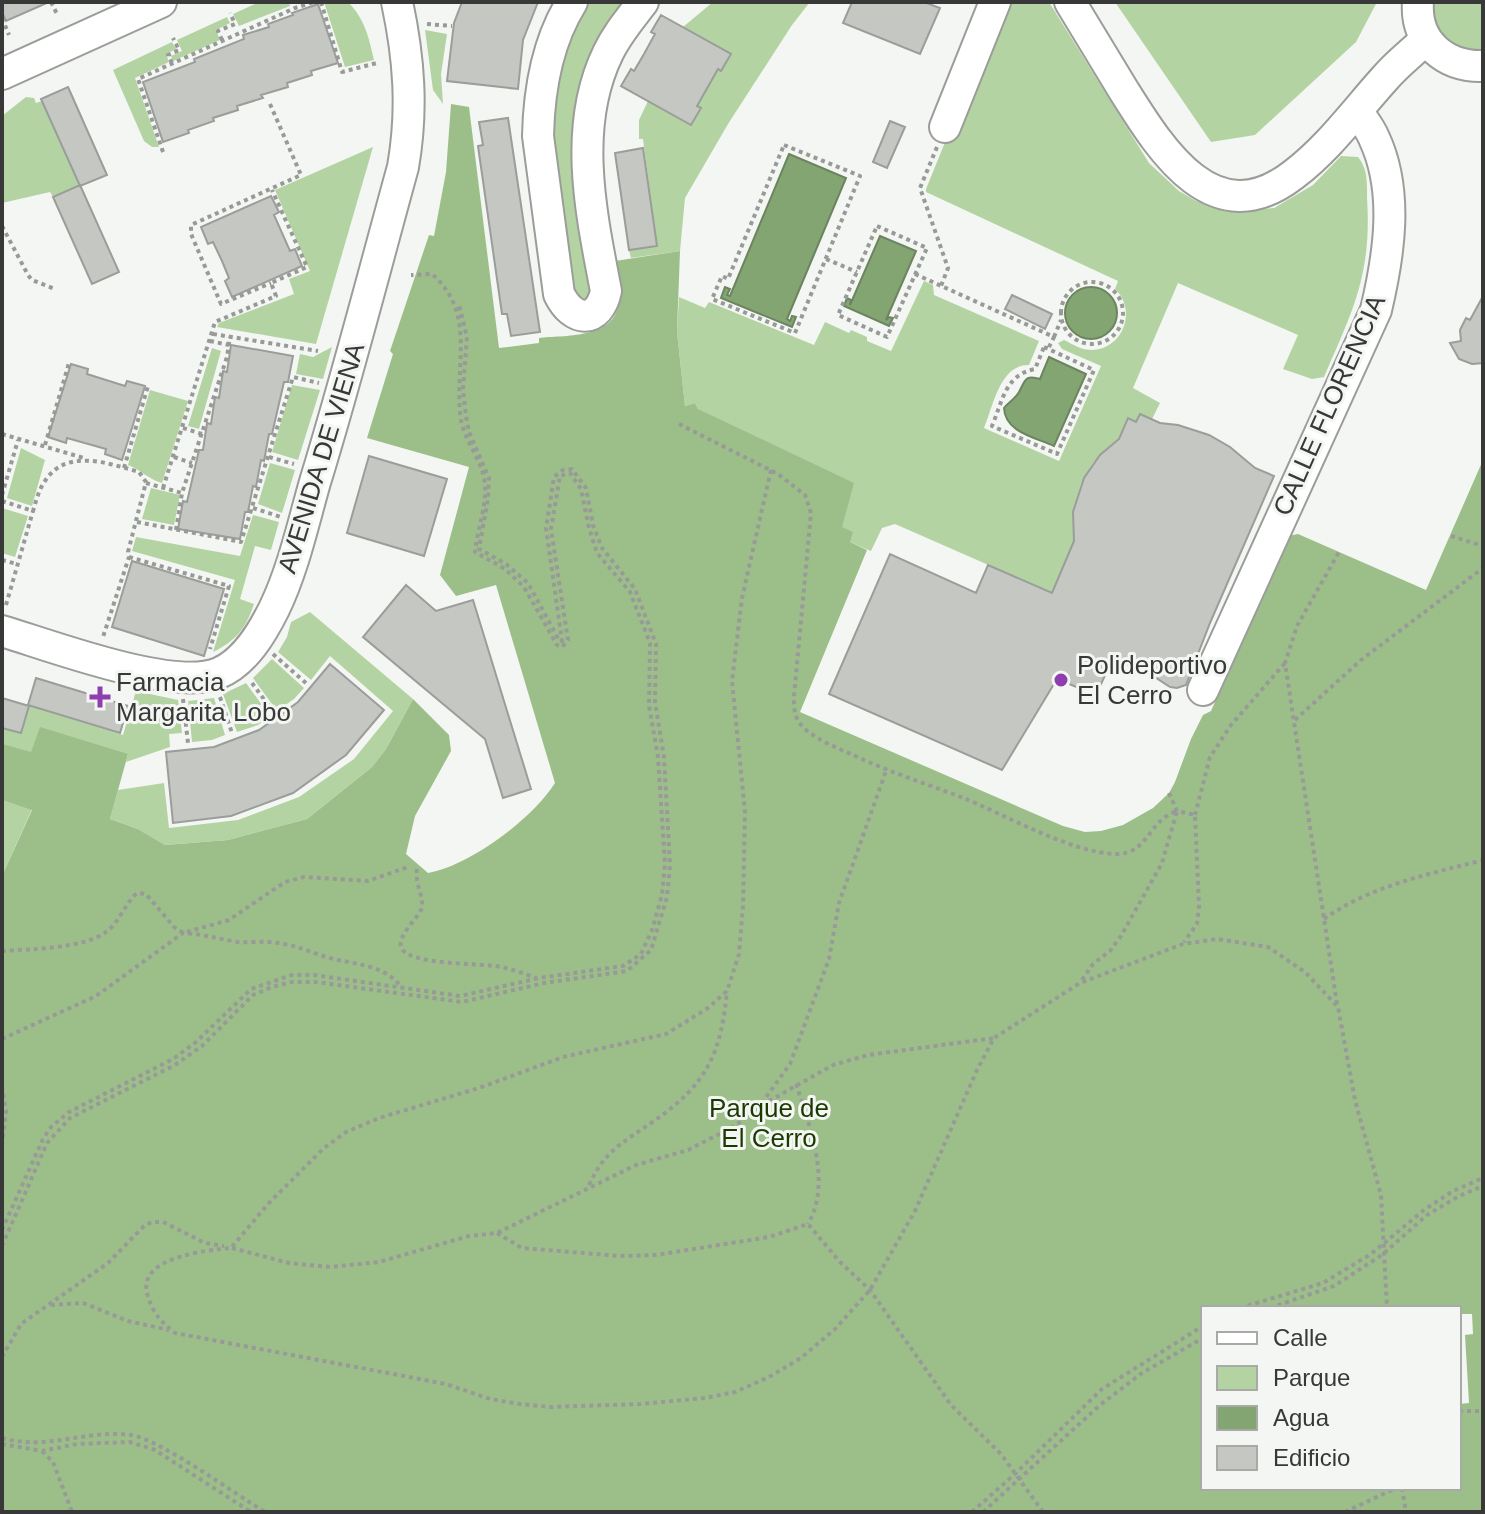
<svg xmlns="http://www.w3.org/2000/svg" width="1485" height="1514" viewBox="0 0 1485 1514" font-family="Helvetica,sans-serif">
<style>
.green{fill:#b3d4a2}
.forest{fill:#9cbf8a;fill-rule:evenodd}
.water{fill:#83a571;stroke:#6c8460;stroke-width:2}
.building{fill:#c5c7c3;stroke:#9a9d99;stroke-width:2}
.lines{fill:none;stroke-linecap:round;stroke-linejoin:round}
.minor-casing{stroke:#9b9d99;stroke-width:34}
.path{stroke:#989a97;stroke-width:4;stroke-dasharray:4 4;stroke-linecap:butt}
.minor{stroke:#fff;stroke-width:30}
.poi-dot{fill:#8e3eae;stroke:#f3f6f2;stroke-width:3}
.labels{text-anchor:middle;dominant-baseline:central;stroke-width:6;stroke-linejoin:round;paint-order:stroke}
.street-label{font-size:26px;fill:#373837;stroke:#f3f6f2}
.poi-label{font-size:26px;fill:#373837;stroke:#f3f6f2;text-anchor:start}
.park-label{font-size:26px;fill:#1b3a01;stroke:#f3f6f2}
</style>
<rect width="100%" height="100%" fill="#f3f6f2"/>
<path class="green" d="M 259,2 L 289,2 L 290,6 L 239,26 L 233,14 Z
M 324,2 L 348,2 C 365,19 369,38 374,60 L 345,67 Z
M 584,2 L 627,2 L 603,41 L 596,284 L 591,298 L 584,301 L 571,296 L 548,137 L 566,36 Z
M 713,2 L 810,2 L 792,25 L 728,124 L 685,198 L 680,251 L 631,258 L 629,250 L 657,245 L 643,139 L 639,139 L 639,120 L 648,101 L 691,124 L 701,108 L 697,106 L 718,69 L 721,71 L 730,54 L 683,27 Z
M 1002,2 L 1049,2 L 1149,163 L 1179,191 L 1196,201 L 1236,211 L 1274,208 L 1313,185 L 1341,156 L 1358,157 C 1368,169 1367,183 1367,198 C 1372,274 1353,310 1324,377 L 1312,379 L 1283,369 L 1298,335 L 1178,283 L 1133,388 L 1160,403 L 1152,419 L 1140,414 L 1136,422 L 1128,418 L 1119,439 L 1093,463 L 1081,484 L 1073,512 L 1074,541 L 1052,593 L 895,524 L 882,528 L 871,551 L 850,542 L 842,527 L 698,409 L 695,403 L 685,406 L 677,332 L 679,297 L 705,308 L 709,302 L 814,345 L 825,322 L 849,333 L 851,330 L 867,337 L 867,341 L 891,351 L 924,281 L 933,285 L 934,295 L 1039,341 L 1029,365 C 1000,364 993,407 984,428 L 1059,461 L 1101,366 L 1062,349 L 1058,343 L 1064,340 C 1074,345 1081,350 1093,350 C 1124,348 1137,309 1115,289 L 1118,281 L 926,192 L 926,189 Z
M 1115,2 L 1377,2 L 1356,42 L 1255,135 L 1211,142 Z
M 1433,2 L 1483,2 L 1483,52 C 1454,52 1429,33 1433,2 Z
M 227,17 L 230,23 L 216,30 L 220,40 L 173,61 L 171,56 L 182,51 L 177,40 Z
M 425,30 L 447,34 L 441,74 L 443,104 L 433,90 Z
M 172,42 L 176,49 L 166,54 L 169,62 L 135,78 L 159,147 L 152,147 L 144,141 L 113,70 Z
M 26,97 L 34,98 L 36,103 L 42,101 L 80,185 L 53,197 L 50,192 L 2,203 L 2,116 Z
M 373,147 L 316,344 L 217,327 L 219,323 L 294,294 L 289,279 L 310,271 L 275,190 Z
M 332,347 L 323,379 L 296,374 L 300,354 L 313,357 Z
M 212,348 L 221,351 L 199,429 L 188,426 Z
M 292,385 L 320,390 L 298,460 L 272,452 Z
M 150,390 L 188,401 L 162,483 C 148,479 141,470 128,465 Z
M 21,448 L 45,460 L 32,506 L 7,498 Z
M 270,463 L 295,470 L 282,513 L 258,504 Z
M 151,488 L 180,495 L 174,525 L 142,519 Z
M 2,508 L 28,516 L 15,557 L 2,553 Z
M 253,515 L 279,522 L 271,550 L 255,546 L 240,599 L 254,604 C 246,628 236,641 213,652 L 235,580 L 132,551 L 136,537 L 240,556 Z
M 310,612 L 413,699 L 386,749 L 372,767 L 307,819 L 228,840 L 165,845 L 138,829 L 110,819 L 118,790 L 164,783 L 169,828 L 238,820 L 299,797 L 354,759 L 393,711 L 330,656 L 311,680 L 278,652 L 287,637 L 291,622 Z
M 272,659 L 304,688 L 294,699 L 277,711 L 253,678 Z
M 246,683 L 270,716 L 258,725 L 237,732 L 223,694 Z
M 136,691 L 178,700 L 182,733 L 169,734 L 170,747 L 126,762 L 128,754 L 31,753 L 16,748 L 2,797 L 2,727 L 21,733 L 29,706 L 123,735 Z
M 214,698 L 225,735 L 212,740 L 192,742 L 188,701 Z
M 2,800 L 32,809 L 2,876 Z"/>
<path class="forest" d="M 451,104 L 469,107 L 499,348 L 539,343 L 539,338 C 564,335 612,339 618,306 C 620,292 616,275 615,261 L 680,251 L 677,332 L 685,406 L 695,403 L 698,409 L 854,483 L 842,527 L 853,532 L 850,542 L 867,550 L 800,712 L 1063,826 L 1085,832 L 1101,831 L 1123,825 L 1153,808 L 1169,793 L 1175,782 L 1191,739 L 1203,715 L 1211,711 L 1288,536 L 1298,534 L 1426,590 L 1483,460 L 1483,1512 L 2,1512 L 2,876 L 32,810 L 2,800 L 2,744 L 31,752 L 40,727 L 128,754 L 110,819 L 138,829 L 165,845 L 228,840 L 307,819 L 372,767 L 386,749 L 413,699 L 449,735 L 451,751 L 415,816 L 406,854 L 428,873 C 470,866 533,818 555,783 L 496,585 L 456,596 L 440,575 L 469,467 L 367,438 L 393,354 L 390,351 L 429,235 L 434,236 L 446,172 ZM 1203,1308 L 1459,1308 L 1459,1314 L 1472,1314 L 1473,1334 L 1465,1335 L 1469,1403 L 1459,1404 L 1459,1488 L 1203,1488 Z"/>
<path class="water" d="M 789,154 L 846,178 L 787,319 L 790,321 L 792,316 L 796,317 L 792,327 L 721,298 L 725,287 L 730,289 L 727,295 L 730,296 Z
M 880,236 L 916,251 L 886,320 L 889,317 L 893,318 L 889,326 L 844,306 L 847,298 L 851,300 L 850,305 Z
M1065 313a26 26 0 1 1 52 0a26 26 0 1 1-52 0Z
M 1049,357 L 1086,374 L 1054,446 C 1034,437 1005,432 1004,408 C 1008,403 1015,399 1019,392 C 1025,381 1025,374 1040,379 Z"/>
<path class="building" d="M 2,2 L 49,2 L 6,21 L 2,12 Z
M 462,2 L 538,2 L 523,40 L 518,89 L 447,81 L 454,23 Z
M 852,2 L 924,2 L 940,8 L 920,54 L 843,23 Z
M 318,4 L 338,63 L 311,71 L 312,75 L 287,83 L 288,87 L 261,95 L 263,98 L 237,106 L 238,110 L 213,118 L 214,121 L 188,130 L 189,133 L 163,142 L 143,82 L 195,62 L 194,59 L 244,39 L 243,35 L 269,27 L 268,24 L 293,15 L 292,13 Z
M 661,15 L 731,54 L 721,71 L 718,69 L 697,106 L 701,108 L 691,125 L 621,86 L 631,69 L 634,71 L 644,54 L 655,34 L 651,32 Z
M 68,87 L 107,175 L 80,186 L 41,99 Z
M 508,118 L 540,332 L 511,336 L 507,314 L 502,314 L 478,146 L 483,145 L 479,122 Z
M 890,121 L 905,127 L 887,168 L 873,162 Z
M 643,148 L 657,246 L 629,250 L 615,153 Z
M 80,185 L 119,272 L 92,284 L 53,197 Z
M 271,196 L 279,212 L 274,215 L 290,251 L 295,249 L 302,266 L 232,297 L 225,281 L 229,278 L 222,261 L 213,242 L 208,244 L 201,227 Z
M 1012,295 L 1052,314 L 1045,329 L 1005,309 Z
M 1483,296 L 1483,363 L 1472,364 L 1459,359 L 1450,343 L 1461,341 L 1460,330 L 1466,318 L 1470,320 Z
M 231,345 L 293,356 L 288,382 L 284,382 L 272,434 L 269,434 L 264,461 L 261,460 L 256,487 L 253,486 L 248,512 L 245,512 L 240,539 L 178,529 L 183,501 L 187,502 L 199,450 L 203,450 L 207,423 L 211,424 L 215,397 L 219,398 L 223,371 L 227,372 Z
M 71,364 L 88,369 L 87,374 L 125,386 L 127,381 L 145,386 L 122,460 L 105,454 L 106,449 L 67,438 L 66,443 L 48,437 Z
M 1140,414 L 1160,423 L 1178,425 L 1209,435 L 1230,447 L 1255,468 L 1274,476 L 1210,623 L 1186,685 L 1177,688 L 1170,687 L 1150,674 L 1113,658 L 1096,695 L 1057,679 L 1002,770 L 829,694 L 890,554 L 976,593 L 988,565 L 1052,593 L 1074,541 L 1073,512 L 1084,478 L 1100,455 L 1119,439 L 1128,418 L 1136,422 Z
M 369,456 L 447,479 L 424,556 L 347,533 Z
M 132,561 L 224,589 L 204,656 L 112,627 Z
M 406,585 L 436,611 L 473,600 L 531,789 L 503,798 L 485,739 L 363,637 Z
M 330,664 L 384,710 L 346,755 L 293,793 L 231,816 L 173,823 L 166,752 L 214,747 L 259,730 L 298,702 Z
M 36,678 L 128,706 L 120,733 L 28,705 Z
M 2,698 L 29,706 L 21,733 L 2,728 Z"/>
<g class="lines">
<g class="minor-casing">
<path id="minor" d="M 572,2 C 547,42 539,90 538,136 L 559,294 C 573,323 599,324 606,291 C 591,213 572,127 608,53 C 617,34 630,19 643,2
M 1070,2 C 1088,32 1106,61 1124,91 C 1161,150 1214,236 1293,175 C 1329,148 1356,110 1386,77 C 1398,63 1413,52 1426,39
M 1418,2 C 1415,42 1445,67 1483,66
M 2,74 L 161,2
M 945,127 L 995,2
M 2,631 C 52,646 173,692 219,673 C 245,662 262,633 274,609 C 293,570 303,524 315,482 C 347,378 374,272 403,167 C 413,110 409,58 397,2
M 1203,690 L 1376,310 C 1389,255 1399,191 1374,138 C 1370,128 1363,120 1357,111"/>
</g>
<path class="path" d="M 51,2 L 57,14
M 321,2 L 342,72 L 377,63
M 2,18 L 9,35
M 427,24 L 452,26
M 222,40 L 218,31 L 235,24 L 230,13
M 172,63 L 168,55 L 179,50 L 173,38
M 270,104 L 301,175 L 191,225 L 191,234 L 221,304 L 271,283
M 784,145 L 860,176 L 795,333 L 712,299 L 722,276 L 728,279 Z
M 937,147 L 920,188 L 948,268 L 941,286
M 163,152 L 138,79 L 295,8 L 314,2
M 2,226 L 28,275 L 32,280 L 55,289
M 877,226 L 927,248 L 887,337 L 838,315 Z
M 826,259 L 857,272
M 915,274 L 1054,337 L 1048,349
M1061 313a31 31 0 1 1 62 0a31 31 0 1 1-62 0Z
M 213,334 L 318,351
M 1054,337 L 1061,320
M 210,341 L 229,345
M 1044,347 L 1094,370 L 1057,454 L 992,426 C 1003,400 1005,375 1035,369 Z
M 679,424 L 778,474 L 805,495 L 811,513 L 794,696 C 794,710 794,719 805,729 C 823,744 844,750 864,760 C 896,774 929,785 961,797 C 1004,814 1071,853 1116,854 C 1149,854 1147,821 1177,811
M 183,428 L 202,434
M 2,434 L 84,458
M 45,445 L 69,363
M 174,457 L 192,463
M 269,457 L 294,464
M 124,468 L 148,386
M 771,470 L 742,598 L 732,681 L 745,812 L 743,906 L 739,954 L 727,991 L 708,1008 L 666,1034 L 563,1057 L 479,1088 L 379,1118 L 346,1132 L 324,1148 L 268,1204 L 231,1248 C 208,1250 138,1257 147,1293 C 152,1312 160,1321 175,1333 L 446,1384 L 490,1399 L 520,1404 L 550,1407 L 641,1404 L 705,1398 L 735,1392 L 769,1377 L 801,1358 L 835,1329 L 870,1290 L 915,1211 L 977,1070 L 994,1038 L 1080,983 L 1183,944 L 1217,939 L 1268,947 L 1305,972 L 1338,1007 L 1355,1100 L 1381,1195 L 1387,1308
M 146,483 L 182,493
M 163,488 L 215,322 L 276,296 L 271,283 L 307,267 L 272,190
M 2,495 L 18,440
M 2,501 L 33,511 C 36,501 39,489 45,481 C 66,448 108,463 139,472 L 146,482 L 128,552 L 129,557 L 103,637
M 253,508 L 281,517
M 137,522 L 241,542 L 293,377 L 319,383
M 176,530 L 182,493 L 227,357 L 230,337
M 1451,536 L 1483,546
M 129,557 L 229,586 L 210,649
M 2,560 L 17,564
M 6,605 L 33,511
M 273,654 L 307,684
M 252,683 L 274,713
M 220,697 L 232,733
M 183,699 L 188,743
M 1295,720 L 1361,660 L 1483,568
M 1169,793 L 1177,811 L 1195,815 L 1199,906 L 1197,924 L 1184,942
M 1195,815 L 1210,757 L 1231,725 L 1285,663
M 417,869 C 414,884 426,900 421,910 C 416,920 398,935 401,947 C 406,965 478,963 495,966 C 509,968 523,973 536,978
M 1324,919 C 1372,885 1427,875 1483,860
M 2,951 C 30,949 83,949 106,932 C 120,922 125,903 137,893 L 146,894 L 174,927 L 183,933 L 229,920 L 285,882 L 304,877 L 368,881 L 405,868 L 409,864
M 1082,980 L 1093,964 L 1110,951 L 1121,936 L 1162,863 L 1177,811
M 1337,1004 L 1285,663 L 1297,626 L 1339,552
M 2,1039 L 96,996 L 183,933 C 202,934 219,939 238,942 C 248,943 259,941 269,942 C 289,943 305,950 323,956 C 350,965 383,962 402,988
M 796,1084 C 810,1126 832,1183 808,1224
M 2,1086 L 6,1111 L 2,1145
M 762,1105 L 833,1065 L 868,1055 L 994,1038
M 589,1185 C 605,1150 624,1142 654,1121 C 707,1084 721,1054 727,991
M 2,1230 L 43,1139 L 51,1127 L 69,1112 L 173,1059 L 196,1042 L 251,989 L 292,975 L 314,975 L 460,996 L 539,978 L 623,966 L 641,954 L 652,930 L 662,895 L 665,864 L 658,757 L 649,706 L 650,643 L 630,592 L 597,553 L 589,528 L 581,489 L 570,473 L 560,476 L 551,529 L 568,640 L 562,647 L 557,645 L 524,587 L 505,569 L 475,552 C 477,529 489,501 484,478 C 480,458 465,441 461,420 C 453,368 478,314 432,274 L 411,275
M 497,1233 L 522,1248 L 620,1256 L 656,1255 L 769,1237 L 808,1224 L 840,1262 L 870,1290 L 951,1405 L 1001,1454 L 1043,1512
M 2,1246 L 47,1143 L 70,1118 L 175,1065 L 202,1046 L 253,995 L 272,987 L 292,982 L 316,982 L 462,1002 L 544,983 L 627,971 L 651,950 L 667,897 L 670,865 L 664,757 L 655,702 L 656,644 L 635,589 L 602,548 L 593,525 L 586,488 L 572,469 L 563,470 L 554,477 L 546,528 L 562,641 L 559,640 L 528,583 L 506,564 L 479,549 L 488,499 L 489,478 L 469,432 L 466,416 L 463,390 L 467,337 L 459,305
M 232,1248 L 289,1263 L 330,1267 L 379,1262 L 469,1236 L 497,1233 L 636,1165 L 688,1150 L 735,1126 L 759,1107 L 790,1064 L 829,959 L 839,903 L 886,771
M 51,1305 L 83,1303 L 128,1321 L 169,1330
M 1240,1308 L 1323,1283 L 1371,1254 L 1424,1210 L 1453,1191 L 1483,1178
M 1270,1308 L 1334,1286 L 1382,1255 L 1427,1215 L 1459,1196 L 1483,1186
M 2,1357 L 21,1324 L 108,1263 L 144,1226 L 152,1222 L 163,1222 L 205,1243 L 224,1246
M 1459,1411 L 1483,1411
M 2,1438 C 49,1451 85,1429 131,1435 C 161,1440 235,1494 265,1512
M 2,1444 L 42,1451 L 77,1444 L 130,1442 L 155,1450 L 251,1512
M 42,1451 L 53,1462 L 72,1512
M 1402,1488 L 1406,1512
M 972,1512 L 1016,1473 L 1102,1389 L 1203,1326
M 983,1512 L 1100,1405 L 1142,1373 L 1203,1338
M 1345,1512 L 1396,1488"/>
<use href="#minor" class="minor"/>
</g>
<g class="poi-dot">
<circle cx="1061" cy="680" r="8"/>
<path d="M96 685h8v8h8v8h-8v8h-8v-8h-8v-8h8z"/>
</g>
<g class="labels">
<g class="street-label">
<text transform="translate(1329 405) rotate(-66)">CALLE FLORENCIA</text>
<text transform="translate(321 458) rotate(-73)">AVENIDA DE VIENA</text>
</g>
<g class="poi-label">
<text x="1077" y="665">Polideportivo<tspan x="1077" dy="30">El Cerro</tspan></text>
<text x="116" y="682">Farmacia<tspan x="116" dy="30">Margarita Lobo</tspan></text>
</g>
<g class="park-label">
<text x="769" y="1108">Parque de<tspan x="769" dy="30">El Cerro</tspan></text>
</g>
</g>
<rect width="1485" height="1514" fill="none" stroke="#373837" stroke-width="8"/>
<rect x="1201" y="1306" width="260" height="184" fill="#f3f6f2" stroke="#a8aaa7" stroke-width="2"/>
<rect x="1217" y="1332" width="40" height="12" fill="#ffffff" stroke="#a8aaa7" stroke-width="2"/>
<text x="1273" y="1346" font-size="24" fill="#373837">Calle</text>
<rect x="1217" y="1366" width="40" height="24" fill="#b3d4a2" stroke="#a8aaa7" stroke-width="2"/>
<text x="1273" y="1386" font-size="24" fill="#373837">Parque</text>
<rect x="1217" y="1406" width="40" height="24" fill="#83a571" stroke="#a8aaa7" stroke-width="2"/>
<text x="1273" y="1426" font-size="24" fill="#373837">Agua</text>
<rect x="1217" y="1446" width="40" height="24" fill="#c5c7c3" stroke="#a8aaa7" stroke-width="2"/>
<text x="1273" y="1466" font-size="24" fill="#373837">Edificio</text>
</svg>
